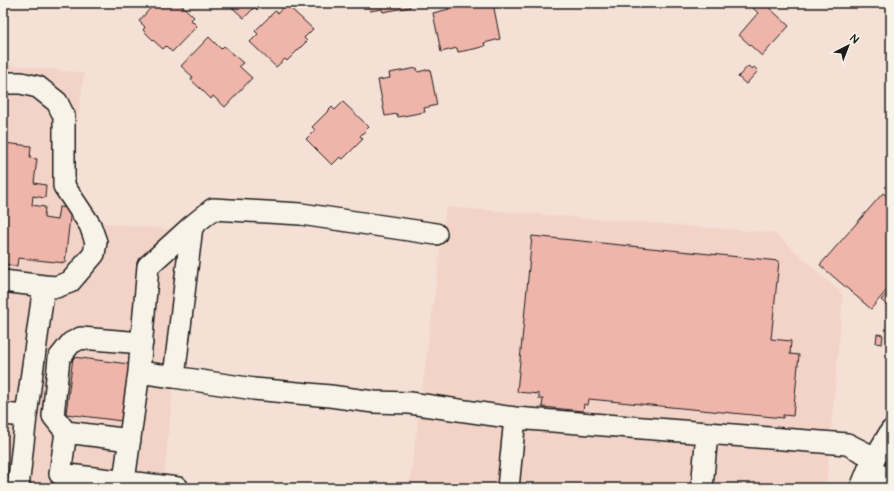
<svg xmlns="http://www.w3.org/2000/svg" width="894" height="491" viewBox="0 0 894 491" font-family="'Architects Daughter',sans-serif">
<style>
.built{fill:#f3d3c8}
.building{fill:#efb4aa;stroke:#1c1c1c}
.lines{fill:none;stroke-linecap:round;stroke-linejoin:round}
.minor-casing{stroke:#1c1c1c;stroke-width:24}
.minor{stroke:#f7f3e8;stroke-width:21}
</style>
<rect width="100%" height="100%" fill="#f5e0d5"/>
<filter id="ink" filterUnits="userSpaceOnUse"><feTurbulence type="fractalNoise" baseFrequency=".025" numOctaves="2"/><feDisplacementMap in="SourceGraphic" scale="8" xChannelSelector="R" yChannelSelector="G"/><feConvolveMatrix kernelMatrix="1 2 1 2 8 2 1 2 1" color-interpolation-filters="sRGB"/></filter>
<g filter="url(#ink)">
<path class="built" d="M 3,64 L 84,73 L 70,178 L 104,223 L 189,231 L 163,488 L 3,488 Z
M 446,207 L 775,233 L 843,295 L 826,488 L 409,488 Z"/>
<path class="building" d="M 155,3 L 179,3 L 194,17 L 191,20 L 197,26 L 172,52 L 166,46 L 163,49 L 154,41 L 143,30 L 145,27 L 139,21 Z
M 227,3 L 264,3 L 257,10 L 255,7 L 244,18 Z
M 368,3 L 411,3 L 409,3 L 410,7 L 383,12 L 382,9 L 370,11 Z
M 459,3 L 493,3 L 500,39 L 484,43 L 485,46 L 474,49 L 458,52 L 457,48 L 441,52 L 433,13 L 449,9 L 448,5 Z
M 753,3 L 764,3 L 789,26 L 762,56 L 739,35 L 758,13 L 751,6 Z
M 286,4 L 313,29 L 304,38 L 307,41 L 287,61 L 285,59 L 276,67 L 250,42 L 258,34 L 255,31 L 275,11 L 278,13 Z
M 209,37 L 221,49 L 224,46 L 234,55 L 243,63 L 239,66 L 252,78 L 225,107 L 213,96 L 211,99 L 202,90 L 191,80 L 193,77 L 181,66 Z
M 748,66 L 752,69 L 754,67 L 758,71 L 746,84 L 738,77 Z
M 417,68 L 418,72 L 430,69 L 437,105 L 424,108 L 425,112 L 398,117 L 397,114 L 385,116 L 378,80 L 390,78 L 389,73 Z
M 343,102 L 369,127 L 360,136 L 363,139 L 343,159 L 340,157 L 332,165 L 306,139 L 315,130 L 312,127 L 332,107 L 335,110 Z
M 3,143 L 31,146 L 30,158 L 37,159 L 34,183 L 46,185 L 45,198 L 33,196 L 32,205 L 45,207 L 44,218 L 57,220 L 59,207 L 71,208 L 65,263 L 18,258 L 17,266 L 3,264 Z
M 883,193 L 891,199 L 891,285 L 871,309 L 820,265 Z
M 532,236 L 779,261 L 771,339 L 791,341 L 790,354 L 799,355 L 793,416 L 783,415 L 783,418 L 589,399 L 588,405 L 584,404 L 583,411 L 542,407 L 543,399 L 539,399 L 539,394 L 517,392 Z
M 891,289 L 891,309 L 881,300 Z
M 877,334 L 883,335 L 882,344 L 876,343 Z
M 73,357 L 129,364 L 122,421 L 66,414 Z"/>
<g class="lines">
<g class="minor-casing">
<path id="minor" d="M 3,83 L 21,83 L 38,87 L 57,102 L 64,116 L 64,186 L 90,225 L 96,242 L 94,254 L 70,282 L 56,287 L 44,286
M 192,226 L 174,377 L 254,389 L 330,396 L 374,402 L 410,403 L 515,418
M 3,281 L 44,286 L 26,416 L 18,488
M 139,372 L 174,377
M 3,414 L 26,416
M 66,432 L 60,474 L 178,488
M 130,440 L 66,432 L 53,416 L 59,358 L 71,343 L 81,338 L 142,343
M 869,468 L 886,479 L 891,480
M 124,481 L 139,372 L 148,266 L 192,226 L 213,209 L 301,214 L 436,234
M 508,488 L 515,418 L 847,444 L 875,458
M 702,488 L 707,433
M 861,488 L 869,468 L 891,431"/>
</g>
<use href="#minor" class="minor"/>
</g>
</g>
<rect width="894" height="491" fill="none" stroke="#f7f3e8" stroke-width="16"/>
<rect x="8" y="8" width="878" height="475" fill="none" stroke="#1c1c1c" stroke-width="1.5" filter="url(#ink)"/>
<g transform="translate(848 46) rotate(42)" stroke="#f7f3e8" stroke-width="3" paint-order="stroke">
<path d="M0-3L7 15L0 10L-7 15Z" fill="#1c1c1c"/>
<text y="-6" font-size="11" font-weight="bold" text-anchor="middle" fill="#1c1c1c">N</text>
</g>
</svg>
